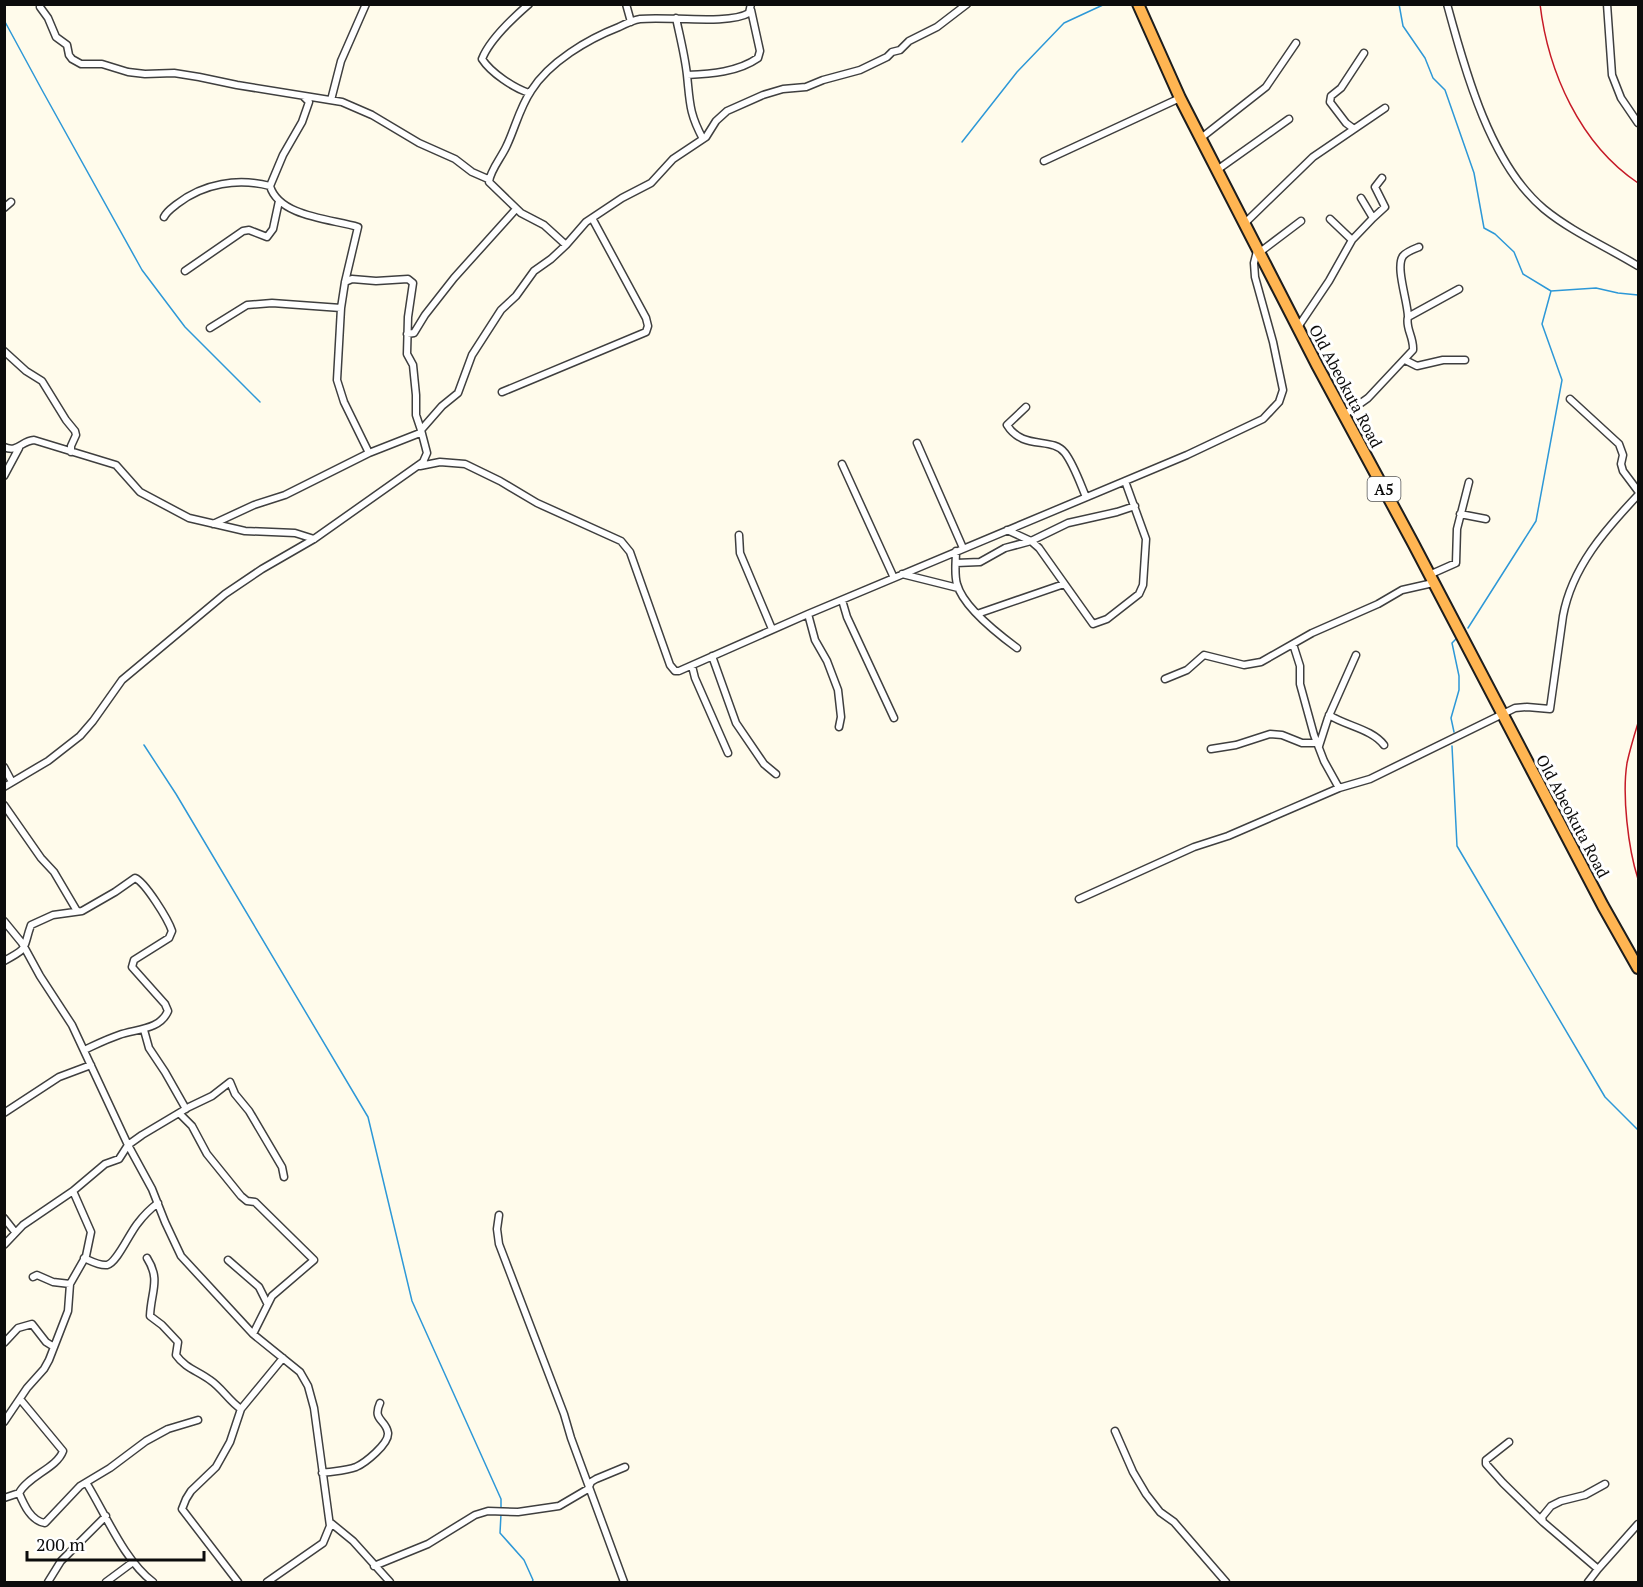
<svg xmlns="http://www.w3.org/2000/svg" width="1643" height="1587" viewBox="0 0 1643 1587" font-family="'PT Serif',serif">
<style>
.lines{fill:none;stroke-linecap:round;stroke-linejoin:round}
.stream{stroke:#2d98d7;stroke-width:1.5}
.minor-casing{stroke:#3f3f3f;stroke-width:9}
.trunk-casing{stroke:#1d1d1d;stroke-width:14}
.minor{stroke:#fff;stroke-width:6}
.trunk{stroke:#ffb552;stroke-width:10}
.rail{stroke:#c61a27;stroke-width:1.5}
.labels{text-anchor:middle;dominant-baseline:central;stroke-width:6;stroke-linejoin:round;paint-order:stroke}
.shield{fill:#fff;stroke:#555;stroke-width:1.5}
.shield-label{font-size:15px;font-weight:bold;fill:#0c0c0c}
.street-label{font-size:16px;fill:#0c0c0c;stroke:#fff}
</style>
<rect width="100%" height="100%" fill="#fffbeb"/>
<g class="lines">
<path class="stream" d="M 1399,4 L 1403,26 L 1425,58 L 1433,78 L 1445,90 L 1474,173 L 1484,228 L 1495,234 L 1514,252 L 1523,274 L 1551,291 L 1542,324 L 1562,380 L 1536,521 L 1468,628
M 4,20 L 42,90 L 142,270 L 185,327 L 260,402
M 962,142 L 1017,72 L 1064,23 L 1105,4
M 1551,291 L 1596,288 L 1618,293 L 1638,295
M 1454,732 L 1451,718 L 1459,690 L 1459,676 L 1452,643 L 1456,639
M 144,745 L 176,794 L 368,1117 L 412,1301 L 501,1499 L 501,1509
M 1452,746 L 1457,846 L 1605,1097 L 1638,1130
M 501,1514 L 500,1533 L 524,1560 L 533,1580 L 532,1582"/>
<g class="minor-casing">
<path id="minor" d="M 626,4 L 631,22
M 1447,4 C 1465,70 1490,164 1544,209 C 1572,232 1607,247 1638,266
M 1607,4 L 1612,75 L 1621,98 L 1638,123
M 40,7 L 48,18 L 56,37 L 67,45 L 69,55 L 72,59 L 81,64 L 102,64 L 128,72 L 145,74 L 174,73 L 199,77 L 237,85 L 342,102 L 372,115 L 419,143 L 455,159 L 472,172 L 488,179
M 676,18 C 680,37 685,56 687,75 C 690,103 689,113 703,139
M 687,75 C 711,74 738,72 758,58 L 760,51 L 751,10
M 529,93 C 514,88 491,73 482,59 C 489,41 514,17 529,4
M 304,97 L 309,102 L 302,122 L 283,155 L 270,186 C 279,217 332,219 358,227 L 345,282 L 341,308 L 337,380 L 344,402 L 369,453 L 420,433
M 331,100 L 341,61 L 366,4
M 1354,129 L 1346,123 L 1330,102 L 1331,96 L 1341,88 L 1364,53
M 1201,138 L 1266,87 L 1296,43
M 1044,161 L 1180,98
M 1217,170 L 1289,119
M 4,208 L 11,202
M 164,217 C 167,211 172,208 177,204 C 204,183 238,178 270,186
M 1373,218 L 1385,207 L 1375,187 L 1382,178
M 1330,219 L 1352,240
M 1245,223 L 1313,157 L 1385,108
M 566,245 L 586,222 L 622,198 L 651,183 L 673,159 L 706,137 L 716,121 L 727,111 L 763,95 L 783,89 L 806,87 L 823,80 L 860,70 L 887,57 L 892,52 L 900,50 L 909,41 L 937,27 L 967,4
M 1260,252 L 1301,221
M 185,271 L 243,231 L 249,230 L 267,237 L 273,229 L 279,201
M 345,282 L 352,279 L 376,281 L 408,279 L 413,283 L 408,317 L 407,354 L 413,365 L 416,395 L 416,415 L 421,430
M 1408,317 C 1408,302 1395,267 1403,256 C 1406,252 1414,249 1419,247
M 1298,327 L 1329,281 L 1352,240 L 1373,218 L 1361,198
M 210,328 L 247,305 L 272,303 L 341,308
M 407,334 L 414,333 L 425,315 L 454,278 L 516,209
M 4,351 L 26,371 L 42,381 L 66,420 L 75,431 L 76,435 L 71,446 L 71,452
M 1405,360 L 1417,366 L 1443,360 L 1465,360
M 502,392 L 646,332 L 648,326 L 646,318 L 592,218
M 1570,399 L 1619,444 L 1623,455 L 1621,464 L 1623,471 L 1638,491
M 1026,407 L 1007,425 C 1023,451 1052,436 1065,453 C 1074,465 1080,483 1086,497
M 1344,415 L 1368,398 L 1413,350 C 1414,337 1405,328 1408,317 L 1459,289
M 917,443 L 963,548
M 4,447 C 18,453 21,441 34,440 L 116,465 L 140,492 L 189,518 L 245,531 L 295,533 L 314,539
M 842,464 L 894,578
M 420,466 L 440,462 L 465,464 L 500,481 L 537,503 L 621,541 L 630,552 L 670,665 L 675,671 L 679,671 L 808,614 L 1187,455 L 1263,419 L 1279,402 L 1283,390 L 1273,342 L 1255,277 L 1254,263 L 1257,251
M 4,476 L 19,448
M 1460,514 L 1486,519
M 213,524 L 254,505 L 285,495 L 369,453
M 1007,530 L 1031,541 L 1039,548 L 1093,624 L 1107,619 L 1139,594 L 1143,585 L 1146,539 L 1125,481
M 739,535 L 740,553 L 772,629
M 956,551 C 956,562 954,574 957,584 C 963,607 998,634 1017,648
M 956,563 L 980,562 L 1005,548 L 1031,541 L 1068,523 L 1117,512 L 1135,506
M 902,574 L 958,588
M 1429,575 L 1456,563 L 1457,529 L 1469,482
M 842,600 L 847,617 L 894,718
M 808,614 L 815,640 L 827,661 L 838,690 L 841,717 L 839,727
M 977,614 L 1064,584
M 1293,644 L 1300,666 L 1300,684 L 1314,735 L 1324,761 L 1339,788
M 712,656 L 736,723 L 764,764 L 776,774
M 692,666 L 695,678 L 728,753
M 1165,679 L 1187,670 L 1204,655 L 1244,665 L 1261,662 L 1312,633 L 1378,604 L 1402,590 L 1433,583
M 1329,715 C 1346,726 1372,729 1384,745
M 1319,746 L 1328,718 L 1356,655
M 1211,749 L 1236,745 L 1270,734 L 1282,735 L 1302,743 L 1318,743
M 4,767 L 12,782
M 4,787 L 48,761 L 80,736 L 93,721 L 122,680 L 225,594 L 262,569 L 314,539 L 423,462 L 427,453 L 421,430 L 442,406 L 458,393 L 472,355 L 501,310 L 516,296 L 534,271 L 551,259 L 566,245 L 544,225 L 521,213 L 489,182 C 490,170 502,157 507,145 C 515,128 520,107 531,91 C 549,62 588,39 619,27 C 625,24 633,20 640,19 C 667,16 729,25 749,13 L 751,4
M 4,805 L 41,858 L 54,872 L 77,911
M 1079,899 L 1194,847 L 1228,836 L 1339,788 L 1370,779 L 1515,708 L 1527,707 L 1550,709 L 1563,616 C 1572,567 1605,530 1638,495
M 4,921 L 22,943 L 40,976 L 72,1025 L 128,1145 L 152,1189 L 165,1222 L 181,1256 L 253,1334 L 300,1372 L 308,1386 L 314,1408 L 330,1526 L 323,1543 L 267,1582
M 4,961 C 30,947 22,950 31,925 L 53,915 L 82,911 L 115,892 L 135,878 C 145,882 168,919 172,931 L 169,938 L 134,960 L 132,967 L 165,1004 L 168,1011 C 160,1030 136,1029 119,1035 C 107,1039 95,1045 84,1050
M 144,1030 L 149,1048 L 165,1072 L 186,1109
M 4,1113 L 59,1077 L 91,1065
M 180,1114 L 192,1126 L 207,1154 L 241,1196 L 247,1201 L 255,1202 L 314,1260 L 272,1296 L 253,1334
M 499,1215 L 497,1229 L 499,1244 L 564,1414 L 571,1438 L 624,1582
M 4,1218 L 15,1232
M 4,1245 L 23,1225 L 73,1191 L 105,1164 L 119,1159 L 128,1145 L 142,1135 L 189,1107 L 212,1096 L 230,1082 L 235,1094 L 249,1111 L 282,1167 L 284,1177
M 84,1258 C 91,1261 99,1266 107,1265 C 117,1263 130,1232 138,1223 C 144,1215 150,1209 158,1203
M 147,1258 C 161,1280 151,1291 150,1316 L 162,1325 L 178,1342 L 176,1355 C 185,1368 198,1371 210,1380 C 222,1388 229,1401 241,1409
M 228,1260 L 259,1287 L 267,1303
M 33,1277 L 37,1275 L 53,1282 L 70,1284
M 4,1343 L 18,1328 L 32,1324 L 46,1342 L 54,1347
M 4,1422 L 27,1388 L 44,1369 L 49,1360 L 68,1311 L 70,1284 L 86,1256 L 91,1232 L 73,1191
M 1115,1431 L 1133,1472 L 1146,1494 L 1160,1512 L 1174,1522 L 1226,1582
M 1509,1442 L 1486,1460 L 1486,1464 L 1503,1483 L 1543,1522
M 322,1473 C 333,1471 346,1471 356,1467 C 365,1463 389,1444 388,1433 C 386,1419 372,1421 380,1403
M 87,1484 C 106,1515 124,1560 153,1582
M 19,1493 C 24,1505 31,1521 45,1523 L 80,1486 L 110,1468 L 146,1441 L 168,1429 L 198,1420
M 4,1498 L 19,1493 C 28,1476 57,1468 63,1451 L 20,1399
M 331,1523 L 353,1541 L 390,1582
M 374,1566 L 428,1544 L 475,1515 L 488,1511 L 518,1512 L 559,1506 L 588,1489 L 591,1482 L 596,1479 L 625,1467
M 1598,1569 L 1543,1522 L 1542,1517 L 1551,1506 L 1561,1501 L 1585,1495 L 1605,1484
M 48,1582 L 61,1561 L 106,1516
M 106,1582 L 133,1562
M 238,1582 L 182,1509 L 186,1499 L 191,1491 L 216,1467 L 230,1442 L 241,1409 L 283,1358
M 1588,1582 L 1598,1569 L 1638,1524"/>
</g>
<g class="trunk-casing">
<path id="trunk" d="M 1138,4 L 1180,98 L 1317,365 L 1413,543 L 1603,906 L 1638,968"/>
</g>
<use href="#minor" class="minor"/>
<use href="#trunk" class="trunk"/>
<path class="rail" d="M 1540,4 C 1548,72 1580,144 1638,183
M 1638,723 C 1634,736 1630,749 1627,763 C 1622,795 1628,848 1638,879"/>
</g>
<g class="labels">
<rect class="shield" x="1367.5" y="477" width="33" height="24" rx="4.5"/>
<g class="shield-label">
<text x="1384" y="489">A5</text>
</g>
<g class="street-label">
<text transform="translate(1346 386) rotate(62)">Old Abeokuta Road</text>
<text transform="translate(1573 816) rotate(62)">Old Abeokuta Road</text>
</g>
</g>
<rect width="1643" height="1587" fill="none" stroke="#0c0c0c" stroke-width="12"/>
<path d="M27 1551v9h177v-9" fill="none" stroke="#0c0c0c" stroke-width="3"/>
<text x="36" y="1551" font-size="18" fill="#0c0c0c" stroke="#ffffff" stroke-width="4.5" paint-order="stroke">200 m</text>
</svg>
